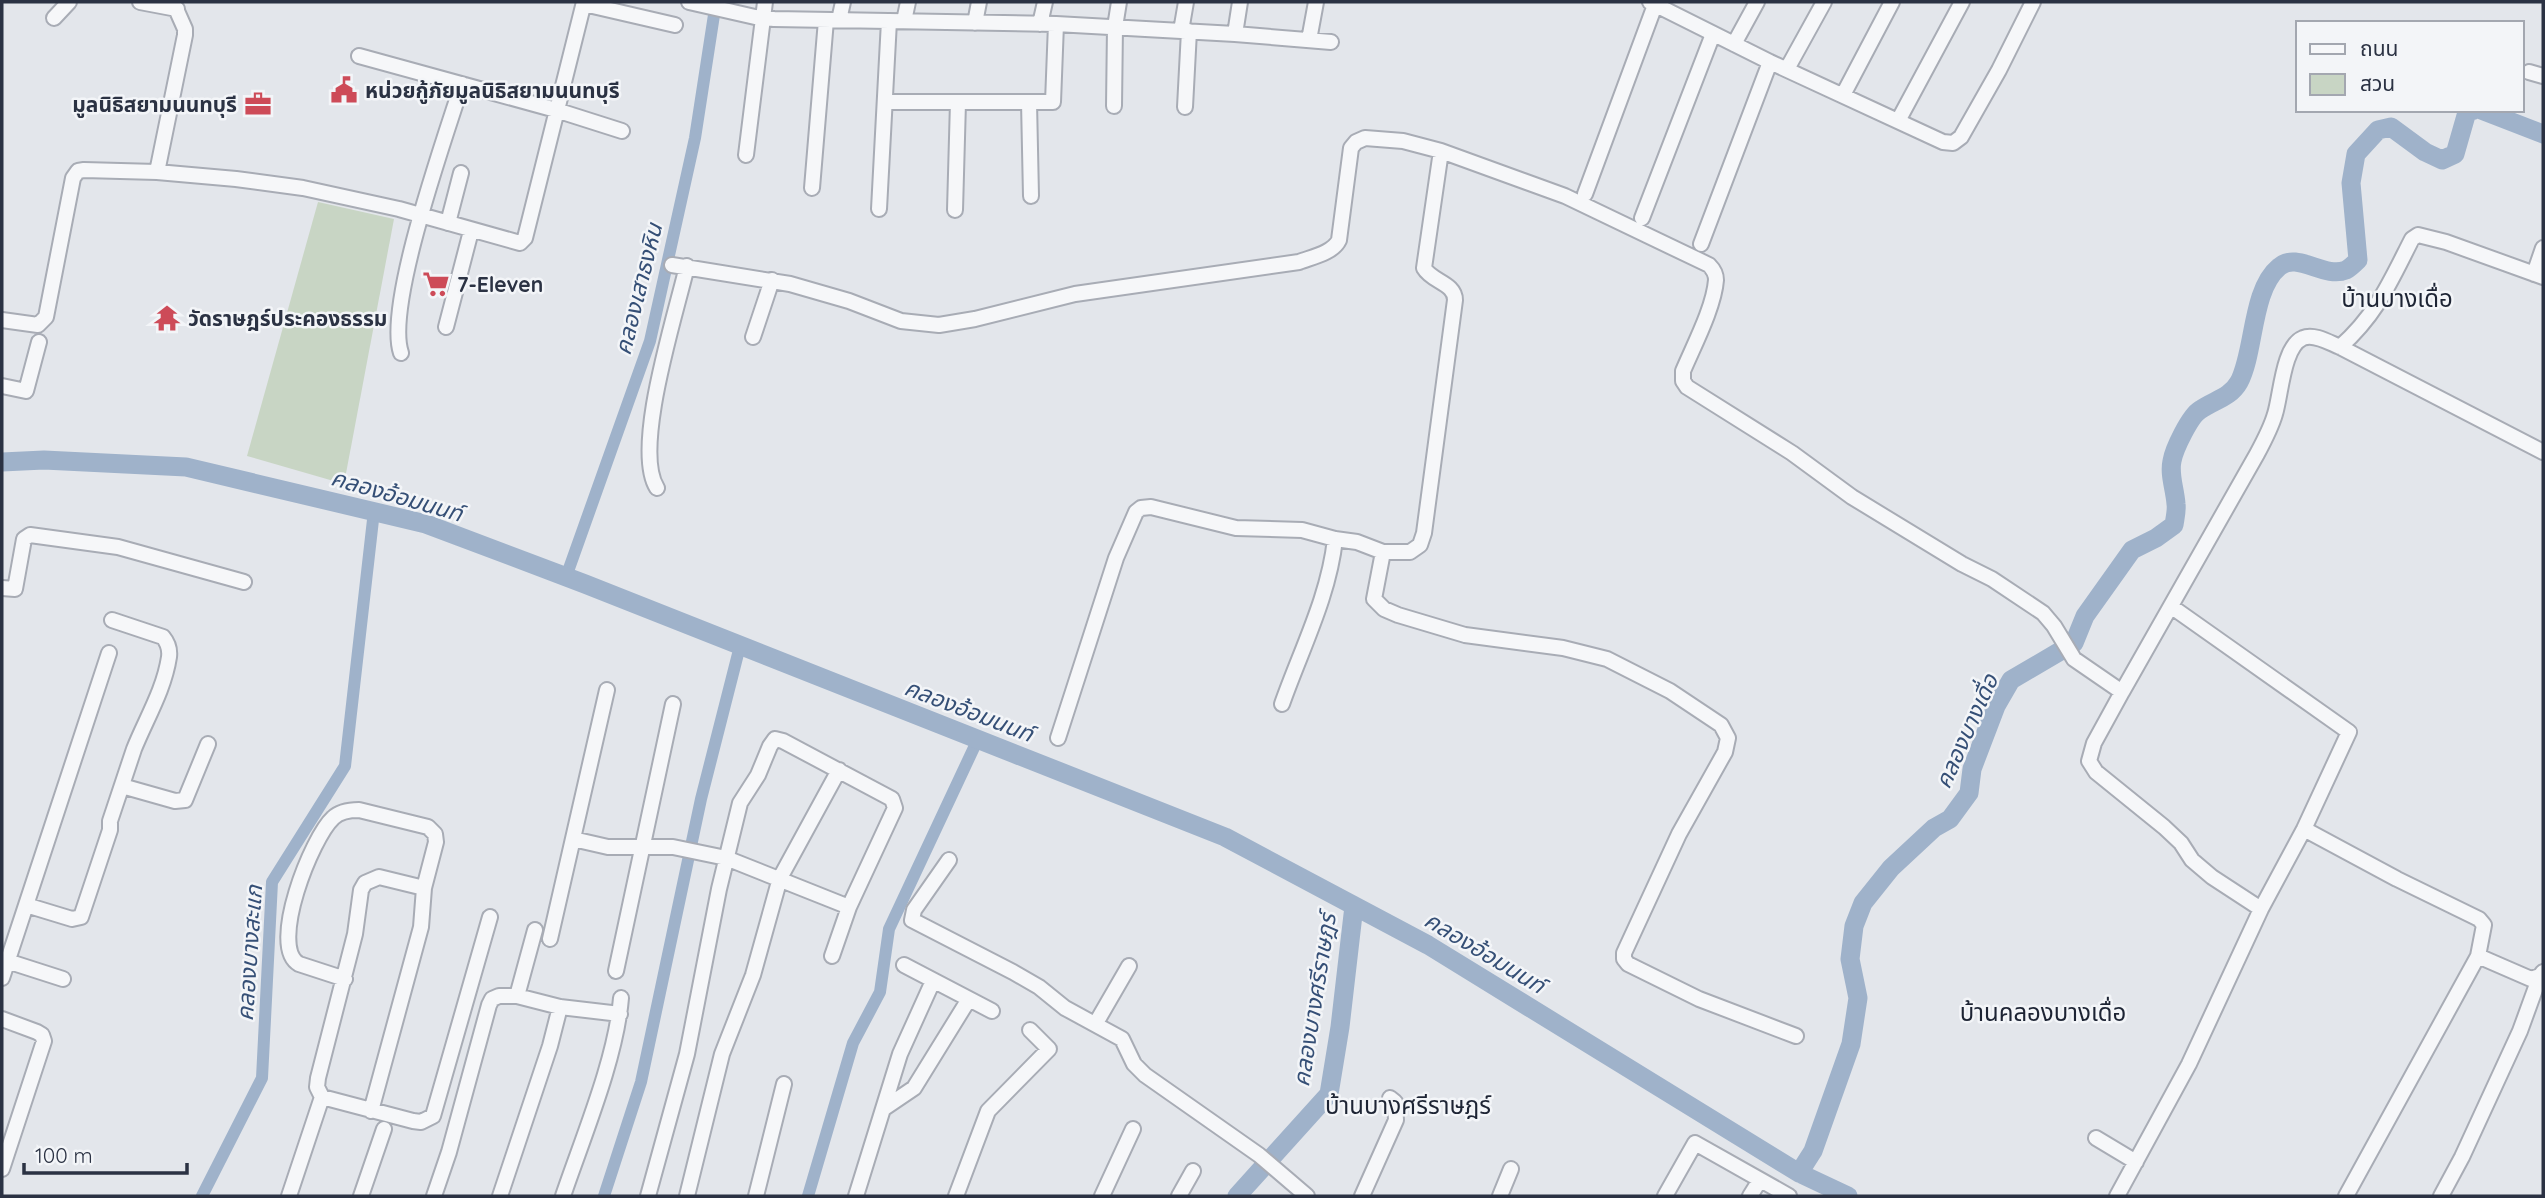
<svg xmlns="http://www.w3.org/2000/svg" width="2545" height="1198" viewBox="0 0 2545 1198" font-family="Quicksand,'Noto Sans Thai',sans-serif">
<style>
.green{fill:#c8d5c4}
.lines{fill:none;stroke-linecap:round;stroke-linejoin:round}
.canal{stroke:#9fb2ca;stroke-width:12}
.river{stroke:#9fb2ca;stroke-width:19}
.street-casing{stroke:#a8acb5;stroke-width:18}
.street{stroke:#f6f7f9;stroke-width:14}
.labels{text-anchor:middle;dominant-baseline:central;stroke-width:5;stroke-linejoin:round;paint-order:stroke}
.poi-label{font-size:21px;font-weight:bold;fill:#2b3243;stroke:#f3f5f8;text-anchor:start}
.water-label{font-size:23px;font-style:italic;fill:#354f76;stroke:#f3f5f8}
.quarter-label{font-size:24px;fill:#1d2434;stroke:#f3f5f8}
</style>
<rect width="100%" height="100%" fill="#e3e6eb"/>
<path class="green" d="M 318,202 L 394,219 L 344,484 L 247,456 Z"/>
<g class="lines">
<path class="canal" d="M 566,577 L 650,341 L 695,138 L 716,2
M 202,1196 L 262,1078 L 272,882 L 345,766 L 374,511
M 604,1196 L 641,1082 L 701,799 L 740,646
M 808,1196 L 853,1043 L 880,992 L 889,929 L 978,739"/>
<path class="river" d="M 2481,110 L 2543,134
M 2,462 L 44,460 L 186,467 L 426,524 L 585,584 L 1225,837 L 1428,945 L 1799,1173 L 1848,1196
M 1799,1173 L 1813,1151 L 1851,1044 L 1858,998 L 1850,959 L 1854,926 L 1863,903 L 1891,868 L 1934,828 L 1950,819 L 1969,793 L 1972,769 L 1996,706 L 2011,680 L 2074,643 L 2085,616 L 2132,550 L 2156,538 L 2174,525 C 2175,518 2177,510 2176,504 C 2175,489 2169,475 2172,461 C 2174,449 2190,416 2200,410 C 2214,400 2230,398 2239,382 C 2255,352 2251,290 2279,267 C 2297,251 2324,279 2346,270 C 2350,268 2355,263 2358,260 L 2351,183 L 2356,154 L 2378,130 L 2391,127 L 2425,152 L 2442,160 L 2455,154 L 2467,112 L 2474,110
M 1237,1196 L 1329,1094 L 1340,1027 L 1354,906"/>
<g class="street-casing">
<path id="street" d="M 140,2 L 177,9
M 689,2 L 755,17 L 774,19 L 1056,24 L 1235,34 L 1331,42
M 1650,2 L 1770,62 L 1943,142 L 1953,143 L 1961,137 L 1999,70 L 2033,2
M 584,4 L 675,25
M 54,18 L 69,2
M 839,20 L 843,2
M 904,21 L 908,2
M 975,23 L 979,2
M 1040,24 L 1045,2
M 1181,31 L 1186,2
M 1235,34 L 1240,2
M 1309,40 L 1316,2
M 1734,44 L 1757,2
M 359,56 L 556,110 L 622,131
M 1787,69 L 1824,2
M 2529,72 L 2543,76
M 1843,95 L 1892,2
M 887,102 L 1053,102 L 1056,24
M 1029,102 L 1031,196
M 1114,106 L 1115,27 L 1119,2
M 1185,107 L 1189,31
M 1898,121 L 1962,2
M 746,155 L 765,2
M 157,172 L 185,35 L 185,29 L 173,2
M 812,188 L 826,20
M 1585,194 L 1655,5
M 879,209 L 889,21
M 955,210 L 958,102
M 1642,218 L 1713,34
M 448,223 L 461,173
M 1701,244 L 1770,62
M 672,265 L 790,284 L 849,301 L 901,321 L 939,325 L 975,319 L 1075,294 L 1299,262 C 1312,257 1333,253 1339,240 L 1351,148 L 1356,142 L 1365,138 L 1403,141 L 1441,151 L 1565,196 L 1709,265 C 1713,269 1716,273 1716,280 C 1714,307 1694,345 1683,371 L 1683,381 L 1687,387 L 1792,453 L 1852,497 L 1962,564 L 1992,579 L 2043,613 L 2054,626 L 2074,659 L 2122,692 L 2094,743 L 2089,761 L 2096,772 L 2164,827 L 2181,843 L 2192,860 L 2212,877 L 2261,909
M 2534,274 L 2543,248
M 2,320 L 38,325 L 46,317 L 73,178 L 78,171 L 84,170 L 157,172 L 236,179 L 303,188 L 399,209 L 520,243 L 525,238 L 584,2
M 446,327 L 471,231
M 753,337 L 772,280
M 2340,347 C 2377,314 2390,282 2412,239 L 2418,235 L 2446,242 L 2543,277
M 401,353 C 385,306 445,138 462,84
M 2,386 L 26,391 L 39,342
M 657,488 C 632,449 676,314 687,266
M 1383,552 L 1374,599 L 1384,609 L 1398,615 L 1465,635 L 1563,648 L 1607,659 L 1670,691 L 1721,725 L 1728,738 L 1725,752 L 1679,834 L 1624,953 L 1624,959 L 1628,964 L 1699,999 L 1796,1036
M 2,588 L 15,589 L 24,539 L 30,535 L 118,547 L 244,582
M 2122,692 L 2257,454 C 2264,441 2271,428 2275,414 C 2281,395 2283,346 2303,338 C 2314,333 2330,343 2340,347 L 2543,452
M 1282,704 C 1301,650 1329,596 1335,539
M 1058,738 L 1116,558 L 1136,512 L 1141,508 L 1151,507 L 1236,528 L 1302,530 L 1335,539 L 1357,542 L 1383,552 L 1410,552 L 1420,545 L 1424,533 L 1455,300 C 1455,283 1432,282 1424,268 L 1441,151
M 129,788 L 175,801 L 185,800 L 208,744
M 2304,829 L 2397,879 L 2479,919 L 2484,925 L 2478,956 L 2531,979 L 2540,976 L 2543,972
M 573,839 L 608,847 L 673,847 L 726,858 L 849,907
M 949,860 L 914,910 L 912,920 L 1013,972 L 1039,987 L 1065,1008 L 1122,1039 L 1134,1064 L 1145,1075 L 1259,1155 L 1307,1196
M 26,905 L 72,919 L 81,917 L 110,830 L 110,821 C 118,797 126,773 134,749 C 146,719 164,690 169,657 C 170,649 168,643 163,637 L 112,620
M 550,939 L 607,690
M 7,961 L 63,979
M 904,965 L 992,1011
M 616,971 L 673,704
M 2,978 L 109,653
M 345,979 L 299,964 C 268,947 312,837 333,818 C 340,811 350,810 359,810 L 428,827 L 435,834 L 436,842 L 424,888 L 421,927 L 371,1111
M 517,996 L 535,930
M 2,1019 L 37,1032 L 42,1035 L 44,1041 L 2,1169
M 1096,1023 L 1129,966
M 322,1097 L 413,1121 L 421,1122 L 433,1116 L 490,917
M 883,1109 L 914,1088 L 969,999
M 2096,1138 L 2136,1162
M 289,1196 L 322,1097 L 317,1087 L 318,1078 L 355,934 L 361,890 L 365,883 L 379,877 L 424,888
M 361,1196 L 384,1129
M 434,1196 L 449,1152 L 489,1005 L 492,999 L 499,996 L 517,996 L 560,1007 L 620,1014
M 500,1196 L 550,1046 L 560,1007
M 563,1196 C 583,1137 616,1059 621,998
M 648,1196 L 687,1054 L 719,889 L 740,803 L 758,775 L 770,746 L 775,739 L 783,741 L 892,799 L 895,808 L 849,907 L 832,956
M 687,1196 L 722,1054 L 753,975 L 780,878 L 839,770
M 756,1196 L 784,1084
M 856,1196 L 900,1054 L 933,981
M 956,1196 L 988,1111 L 1049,1049 L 1030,1030
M 1102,1196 L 1133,1129
M 1179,1196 L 1193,1171
M 1362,1196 L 1396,1120 L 1395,1102 L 1390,1098
M 1500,1196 L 1511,1169
M 1665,1196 L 1695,1143 L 1789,1196
M 1750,1196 L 1760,1180
M 2117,1196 L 2189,1064 L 2261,909 L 2304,829 L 2349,732 L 2172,607
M 2346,1196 L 2478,956
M 2441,1196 L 2462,1157 L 2520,1031 L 2540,976"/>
</g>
<use href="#street" class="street"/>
</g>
<defs>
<g id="civic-bare" transform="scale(2.1)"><path d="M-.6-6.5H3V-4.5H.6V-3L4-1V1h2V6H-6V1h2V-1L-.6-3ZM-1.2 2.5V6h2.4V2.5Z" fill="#cd4b58" stroke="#f3f5f8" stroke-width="2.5" paint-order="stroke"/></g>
<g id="office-bare" transform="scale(2.1)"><path d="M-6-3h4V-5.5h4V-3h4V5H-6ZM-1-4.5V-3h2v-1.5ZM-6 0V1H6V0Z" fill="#cd4b58" stroke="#f3f5f8" stroke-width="2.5" paint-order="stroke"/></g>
<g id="supermarket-bare" transform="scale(2.1)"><path d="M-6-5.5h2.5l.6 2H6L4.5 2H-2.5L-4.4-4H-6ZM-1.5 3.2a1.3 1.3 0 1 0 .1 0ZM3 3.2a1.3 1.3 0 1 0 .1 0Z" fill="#cd4b58" stroke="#f3f5f8" stroke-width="2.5" paint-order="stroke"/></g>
<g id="temple-bare" transform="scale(2.1)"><path d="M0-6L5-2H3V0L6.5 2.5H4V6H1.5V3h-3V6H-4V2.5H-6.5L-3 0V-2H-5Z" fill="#cd4b58" stroke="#f3f5f8" stroke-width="2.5" paint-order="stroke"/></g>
</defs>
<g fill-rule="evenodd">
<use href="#civic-bare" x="344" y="90"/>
<use href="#office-bare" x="258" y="104"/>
<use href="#supermarket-bare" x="436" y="284"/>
<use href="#temple-bare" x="167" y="318"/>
</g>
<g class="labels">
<g class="poi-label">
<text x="365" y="90">หน่วยกู้ภัยมูลนิธิสยามนนทบุรี</text>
<text x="237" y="104" text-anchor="end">มูลนิธิสยามนนทบุรี</text>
<text x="457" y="284">7-Eleven</text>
<text x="188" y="318">วัดราษฎร์ประคองธรรม</text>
</g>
<g class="water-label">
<text transform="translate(638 289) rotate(-76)">คลองเสาธงหิน</text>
<text transform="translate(397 495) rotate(16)">คลองอ้อมนนท์</text>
<text transform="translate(969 710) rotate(21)">คลองอ้อมนนท์</text>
<text transform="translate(1966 731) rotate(-66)">คลองบางเดื่อ</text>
<text transform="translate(1485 952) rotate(31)">คลองอ้อมนนท์</text>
<text transform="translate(249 953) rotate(-86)">คลองบางสะแก</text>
<text transform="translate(1314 1000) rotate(-81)">คลองบางศรีราษฎร์</text>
</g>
<g class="quarter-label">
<text x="2397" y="298">บ้านบางเดื่อ</text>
<text x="2043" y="1012">บ้านคลองบางเดื่อ</text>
<text x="1408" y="1105">บ้านบางศรีราษฎร์</text>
</g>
</g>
<rect width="2545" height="1198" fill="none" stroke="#2b3243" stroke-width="7"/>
<rect x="2296" y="21" width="228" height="91" fill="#f3f5f8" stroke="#a3a7b0" stroke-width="2"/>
<rect x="2310" y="44" width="35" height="10" fill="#f6f7f9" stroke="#a3a7b0" stroke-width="2"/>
<text x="2360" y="56" font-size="21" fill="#2b3243">ถนน</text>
<rect x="2310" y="74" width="35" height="21" fill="#c8d5c4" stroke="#a3a7b0" stroke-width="2"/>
<text x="2360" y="91" font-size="21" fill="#2b3243">สวน</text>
<path d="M24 1163v10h163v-10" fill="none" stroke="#2b3243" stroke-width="3.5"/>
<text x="35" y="1163" font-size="21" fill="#2b3243" stroke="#f3f5f8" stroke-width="5" paint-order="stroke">100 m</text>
</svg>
